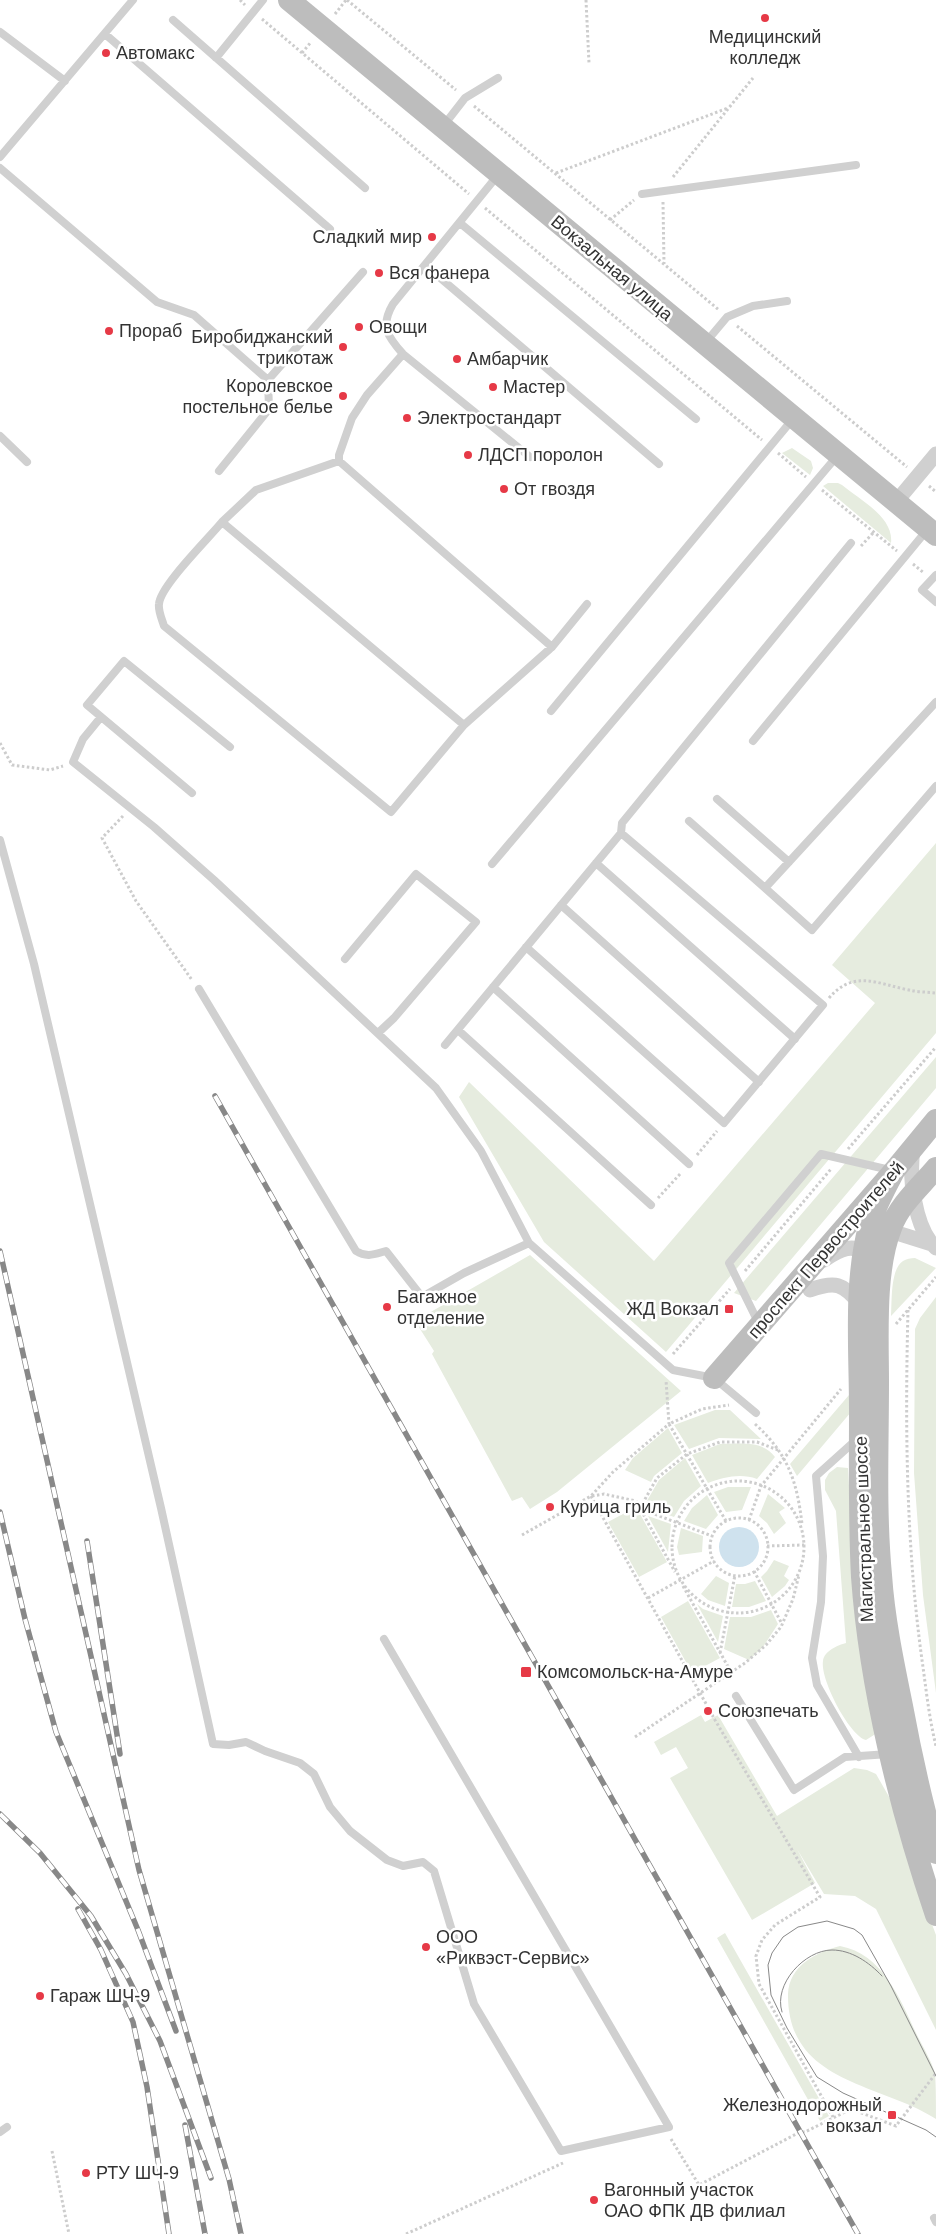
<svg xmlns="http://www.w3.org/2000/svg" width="936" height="2234" viewBox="0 0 936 2234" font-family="Arial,sans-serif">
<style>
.green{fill:#e6ecdf}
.water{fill:#cfe2ee}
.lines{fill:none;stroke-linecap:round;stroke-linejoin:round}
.path{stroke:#cdcdcd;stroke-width:3;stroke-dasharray:2.5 2.5;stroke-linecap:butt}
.lane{stroke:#d0d0d0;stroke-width:8}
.street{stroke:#d0d0d0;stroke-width:15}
.secondary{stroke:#bdbdbd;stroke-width:22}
.tram{stroke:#888;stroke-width:1}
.rail-casing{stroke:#888;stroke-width:5.5}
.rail{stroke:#fff;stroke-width:4;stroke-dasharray:11;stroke-linecap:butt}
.poi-dot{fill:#e63946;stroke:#fff;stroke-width:2}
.labels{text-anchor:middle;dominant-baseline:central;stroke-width:5;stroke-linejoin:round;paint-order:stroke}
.poi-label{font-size:18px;fill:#333;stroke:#fff;text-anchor:start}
.street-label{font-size:18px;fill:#333;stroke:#fff}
</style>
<rect width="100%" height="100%" fill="#fff"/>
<path class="green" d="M 792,448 L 811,461 L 813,468 L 810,475 L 782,453 Z
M 828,483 L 838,483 L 842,485 C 860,500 894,517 891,543 L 823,486 Z
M 936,843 L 936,1033 L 666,1352 L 544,1242 L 459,1097 L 469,1082 L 654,1261 L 875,1003 L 832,965 Z
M 936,1057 L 936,1088 L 756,1301 L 734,1293 Z
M 530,1255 L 681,1391 L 557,1492 L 530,1509 L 522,1497 L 512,1501 L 432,1354 L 434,1351 L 415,1321 Z
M 915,1258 L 936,1268 L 891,1316 C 892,1303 890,1269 903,1261 C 906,1259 911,1258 915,1258 Z
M 936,1297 L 936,1693 L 923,1595 L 914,1473 L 915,1329 L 920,1318 Z
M 849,1395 L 851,1412 L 797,1476 L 790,1464 Z
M 715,1410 L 730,1410 L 761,1439 L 719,1438 L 689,1449 L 674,1425 Z
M 668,1428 L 682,1453 L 654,1476 L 651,1482 L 625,1470 L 633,1458 Z
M 720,1444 C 739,1444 763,1440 775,1457 L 757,1479 C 741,1473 724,1477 708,1483 L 692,1455 Z
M 685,1458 L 701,1486 L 684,1501 L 674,1517 L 644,1506 L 659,1480 Z
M 837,1467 L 848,1468 L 854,1578 L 877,1733 L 866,1740 C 849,1735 820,1679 823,1661 C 824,1651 838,1645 846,1643 L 836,1511 L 825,1490 L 825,1480 L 829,1473 Z
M 728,1487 L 751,1487 L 742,1510 L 726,1512 L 714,1492 Z
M 768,1494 L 785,1508 L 779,1512 L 786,1523 L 774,1534 L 767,1523 L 759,1516 Z
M 707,1495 L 718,1515 L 706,1529 L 684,1521 L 692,1508 Z
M 636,1507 L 667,1562 L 639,1577 L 608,1522 Z
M 648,1516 L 671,1524 L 668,1552 Z
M 681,1528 L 703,1536 L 702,1552 L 679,1555 L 677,1547 Z
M 774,1560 L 789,1566 L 784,1576 L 789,1580 L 785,1586 L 772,1597 L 761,1577 L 767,1571 Z
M 716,1576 L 729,1583 L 725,1606 L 708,1600 L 701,1594 Z
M 755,1581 L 766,1601 L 749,1607 L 732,1607 L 736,1584 L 745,1584 Z
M 688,1601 L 720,1658 L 692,1673 L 661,1617 Z
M 697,1604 L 703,1609 L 723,1616 L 718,1642 Z
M 771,1610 L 778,1624 L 763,1647 L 749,1660 L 724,1649 L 730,1617 L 751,1617 Z
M 701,1715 L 705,1722 L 718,1715 L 777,1816 L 854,1768 L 867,1770 L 876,1774 L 892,1802 L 915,1879 L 936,1935 L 936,2030 L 876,1909 L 855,1896 L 824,1894 L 797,1849 L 815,1883 L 752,1920 L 670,1778 L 688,1768 L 676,1747 L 661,1755 L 654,1742 Z
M 725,1933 L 829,2116 L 820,2121 L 717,1938 Z
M 840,1946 C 883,1954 900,1999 917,2035 C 923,2047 931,2060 935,2073 C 936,2086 936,2105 936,2119 C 881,2083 787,2084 788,1994 C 789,1966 816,1952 840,1946 Z"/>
<path class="water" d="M719 1547a20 20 0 1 1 40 0a20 20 0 1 1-40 0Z"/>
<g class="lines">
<path class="path" d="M 240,0 L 245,5
M 347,0 L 456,90
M 586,0 L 589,63
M 335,14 L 346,0
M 262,19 L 469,194
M 302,53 L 311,42
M 474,106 L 719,310
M 556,173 L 728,108
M 673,177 L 753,78
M 663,202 L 664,264
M 485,208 L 762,440
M 610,220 L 634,200
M 737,326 L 907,467
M 778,453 L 806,477
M 929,486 L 936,492
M 822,490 L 897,551
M 861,546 L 873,533
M 913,564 L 924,573
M 0,743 L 12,765 L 50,770 L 63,766
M 123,816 L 102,838 L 136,901 L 192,980
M 829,998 C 854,969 878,984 909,990 C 917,992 927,992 936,993
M 848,1149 L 936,1047
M 697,1155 L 717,1131
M 658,1198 L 681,1173
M 745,1271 L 831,1169
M 908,1310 C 905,1427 906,1544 922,1660 C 926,1688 929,1718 936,1746
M 896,1324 L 936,1277
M 673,1354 L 730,1289
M 755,1424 C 788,1454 797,1481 802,1524
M672 1547a66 66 0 1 1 132 0a66 66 0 1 1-132 0Z
M 591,1496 L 715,1720 L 820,1897 L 775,1925 L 762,1940 L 756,1956 L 759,1984 L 833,2117
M 592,1496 L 604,1494 L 636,1501 L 675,1572
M 640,1508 L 657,1478 L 687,1454 L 720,1442 L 757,1442 L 778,1450
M 641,1509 L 712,1536
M710 1547a29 29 0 1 1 58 0a29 29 0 1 1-58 0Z
M 749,1520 L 761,1486 L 841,1389
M 726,1521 L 669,1424 L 702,1409 L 729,1405
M 522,1535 L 591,1496 L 613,1472 L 669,1424 L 666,1380
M 767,1546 L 804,1545 L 804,1542
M 754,1571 L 782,1624
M 683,1586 L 731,1672
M 648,1598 L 714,1561
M 720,1653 L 735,1575
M 635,1737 L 745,1663 L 766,1645 L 781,1627 L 793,1599 L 799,1575
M 671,2139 L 699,2185 L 800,2132 L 805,2132 L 851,2109 L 896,2126 L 936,2073
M 52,2151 L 69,2234
M 406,2234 L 563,2163"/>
<path class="lane" d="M 173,20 L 365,188
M 0,32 L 65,81
M 105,34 L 330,229
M 216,58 L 263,0
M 444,125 L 465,98 L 498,78
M 0,157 L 133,0
M 0,168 L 157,302 L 194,315 L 268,380
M 498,175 L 393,304 C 380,326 387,336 403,354 L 530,457
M 642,194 L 856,165
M 460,223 L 696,419
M 425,265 L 659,464
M 706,342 L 727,317 L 753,306 L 787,301
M 0,436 L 27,462
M 339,461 L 339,455 L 352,418 L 367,395 L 403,354
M 219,471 L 269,409 L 268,380 L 363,272
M 222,522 L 256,490 L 339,461 L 552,647
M 936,575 L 922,590 L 936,602
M 936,702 L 765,888 L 812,930 L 936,786
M 551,711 L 792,420
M 101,717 L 83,739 L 73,762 L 154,827 L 214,880 L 436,1088 L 481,1151 L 529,1243 L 673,1370 L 714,1378 L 756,1413
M 464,725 L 222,522 C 209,538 160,586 159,604 C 158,611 162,619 164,626 L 391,812 L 464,725 L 552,647 L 587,604
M 753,741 L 927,530
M 192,793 L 87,705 L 124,661 L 230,747
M 717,799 L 789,862
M 689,821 L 765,888
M 0,840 L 34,964 L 161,1508 L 213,1744 L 229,1745 L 246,1742 L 265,1751 L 300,1763 L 314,1774 L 330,1807 L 350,1831 L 387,1860 L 403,1866 L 423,1862 L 434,1871 L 474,2004 L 561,2151 L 669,2127 L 384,1639
M 596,863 L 795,1039
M 492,864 L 838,455
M 561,905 L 759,1082
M 526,947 L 724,1123 L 823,1005 L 621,833
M 345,959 L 416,874 L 476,922 L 394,1018 L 378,1033
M 493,987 L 689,1164
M 199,989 L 356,1251 C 367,1258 375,1254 386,1251 L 422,1297 L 464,1273 L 529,1243
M 458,1030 L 651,1205
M 445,1045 L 621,833 L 622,823 L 851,543
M 759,1324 L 729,1263 L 821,1154 L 890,1170
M 856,1440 L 816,1476 L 823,1556 L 821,1602 L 812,1658 L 817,1685 L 859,1757
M 736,1696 L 794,1790 L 845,1757 L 889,1754
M 0,2132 L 7,2127
M 934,2218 L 936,2222"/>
<path class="street" d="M 896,502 L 936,454
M 913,1149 C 909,1177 914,1228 936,1248
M 881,1228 L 932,1244
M 824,1260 C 837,1251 857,1239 867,1259
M 810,1290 C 835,1281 843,1283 860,1304"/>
<path class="secondary" d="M 289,0 L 936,535
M 936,1168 C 920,1187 899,1205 891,1228 C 874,1271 878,1336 878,1382 C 878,1446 875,1511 881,1575 C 884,1619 893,1662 902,1706 C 911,1755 922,1804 936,1853
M 894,1171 C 885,1189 874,1208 869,1227 C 854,1283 860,1351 860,1409 C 860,1465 859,1521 862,1577 C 870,1688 900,1809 936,1915
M 714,1378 L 894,1171 L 936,1120"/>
<path class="tram" d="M 782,2012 C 773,1984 805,1950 832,1950 C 851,1950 869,1962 882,1976
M 936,2076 L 891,1986 L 862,1935 L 854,1929 L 827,1921 L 798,1927 L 783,1937 L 772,1953 L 768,1965 L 771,1995 L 787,2028 L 817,2077 L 843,2093 L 926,2130 L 936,2137"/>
<g class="rail-casing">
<path id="rail" d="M 215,1096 L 858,2234
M 0,1251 L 139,1870 L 229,2179 L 241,2234
M 0,1512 L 25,1619 L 56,1732 L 138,1930 L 176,2031
M 87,1541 L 120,1754
M 0,1814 L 40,1853 L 91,1916 L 126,1974 L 160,2041 L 211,2178
M 78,1909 L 101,1950 L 133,2022 L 147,2087 L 169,2234
M 185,2125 L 205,2234"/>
</g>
<use href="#rail" class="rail"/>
</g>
<g class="poi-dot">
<circle cx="765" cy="18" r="5"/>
<circle cx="106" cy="53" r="5"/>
<circle cx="432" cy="237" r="5"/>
<circle cx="379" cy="273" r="5"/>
<circle cx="359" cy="327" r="5"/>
<circle cx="109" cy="331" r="5"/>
<circle cx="343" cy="347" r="5"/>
<circle cx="457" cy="359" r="5"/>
<circle cx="493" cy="387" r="5"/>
<circle cx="343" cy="396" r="5"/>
<circle cx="407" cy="418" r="5"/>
<circle cx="468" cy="455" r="5"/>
<circle cx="504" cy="489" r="5"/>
<circle cx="387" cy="1307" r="5"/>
<rect x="724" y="1304" width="10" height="10" rx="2.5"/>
<circle cx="550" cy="1507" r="5"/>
<rect x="520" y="1666" width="12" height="12" rx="2.5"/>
<circle cx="708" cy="1711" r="5"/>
<circle cx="426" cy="1947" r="5"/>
<circle cx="40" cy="1996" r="5"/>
<rect x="887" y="2110" width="10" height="10" rx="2.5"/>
<circle cx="86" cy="2173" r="5"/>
<circle cx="594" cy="2200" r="5"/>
</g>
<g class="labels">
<g class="poi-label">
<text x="765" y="37" text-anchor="middle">Медицинский<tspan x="765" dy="21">колледж</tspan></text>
<text x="116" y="53">Автомакс</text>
<text x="422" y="237" text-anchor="end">Сладкий мир</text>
<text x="389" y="273">Вся фанера</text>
<text x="369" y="327">Овощи</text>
<text x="119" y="331">Прораб</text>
<text x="333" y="337" text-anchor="end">Биробиджанский<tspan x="333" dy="21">трикотаж</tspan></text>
<text x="467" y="359">Амбарчик</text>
<text x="333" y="386" text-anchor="end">Королевское<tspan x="333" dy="21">постельное белье</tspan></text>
<text x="503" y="387">Мастер</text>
<text x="417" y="418">Электростандарт</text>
<text x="478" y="455">ЛДСП поролон</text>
<text x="514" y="489">От гвоздя</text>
<text x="397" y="1297">Багажное<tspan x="397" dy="21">отделение</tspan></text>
<text x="719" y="1309" text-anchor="end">ЖД Вокзал</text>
<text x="560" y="1507">Курица гриль</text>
<text x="537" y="1672">Комсомольск-на-Амуре</text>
<text x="718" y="1711">Союзпечать</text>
<text x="436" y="1937">ООО<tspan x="436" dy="21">«Риквэст-Cервис»</tspan></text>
<text x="50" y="1996">Гараж ШЧ-9</text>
<text x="882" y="2105" text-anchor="end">Железнодорожный<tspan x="882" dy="21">вокзал</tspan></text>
<text x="96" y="2173">РТУ ШЧ-9</text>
<text x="604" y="2190">Вагонный участок<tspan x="604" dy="21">ОАО ФПК ДВ филиал</tspan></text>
</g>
<g class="street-label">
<text transform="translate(612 268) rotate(40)">Вокзальная улица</text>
<text transform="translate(826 1250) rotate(-49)">проспект Первостроителей</text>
<text transform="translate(864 1529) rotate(-92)">Магистральное шоссе</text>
</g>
</g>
</svg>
